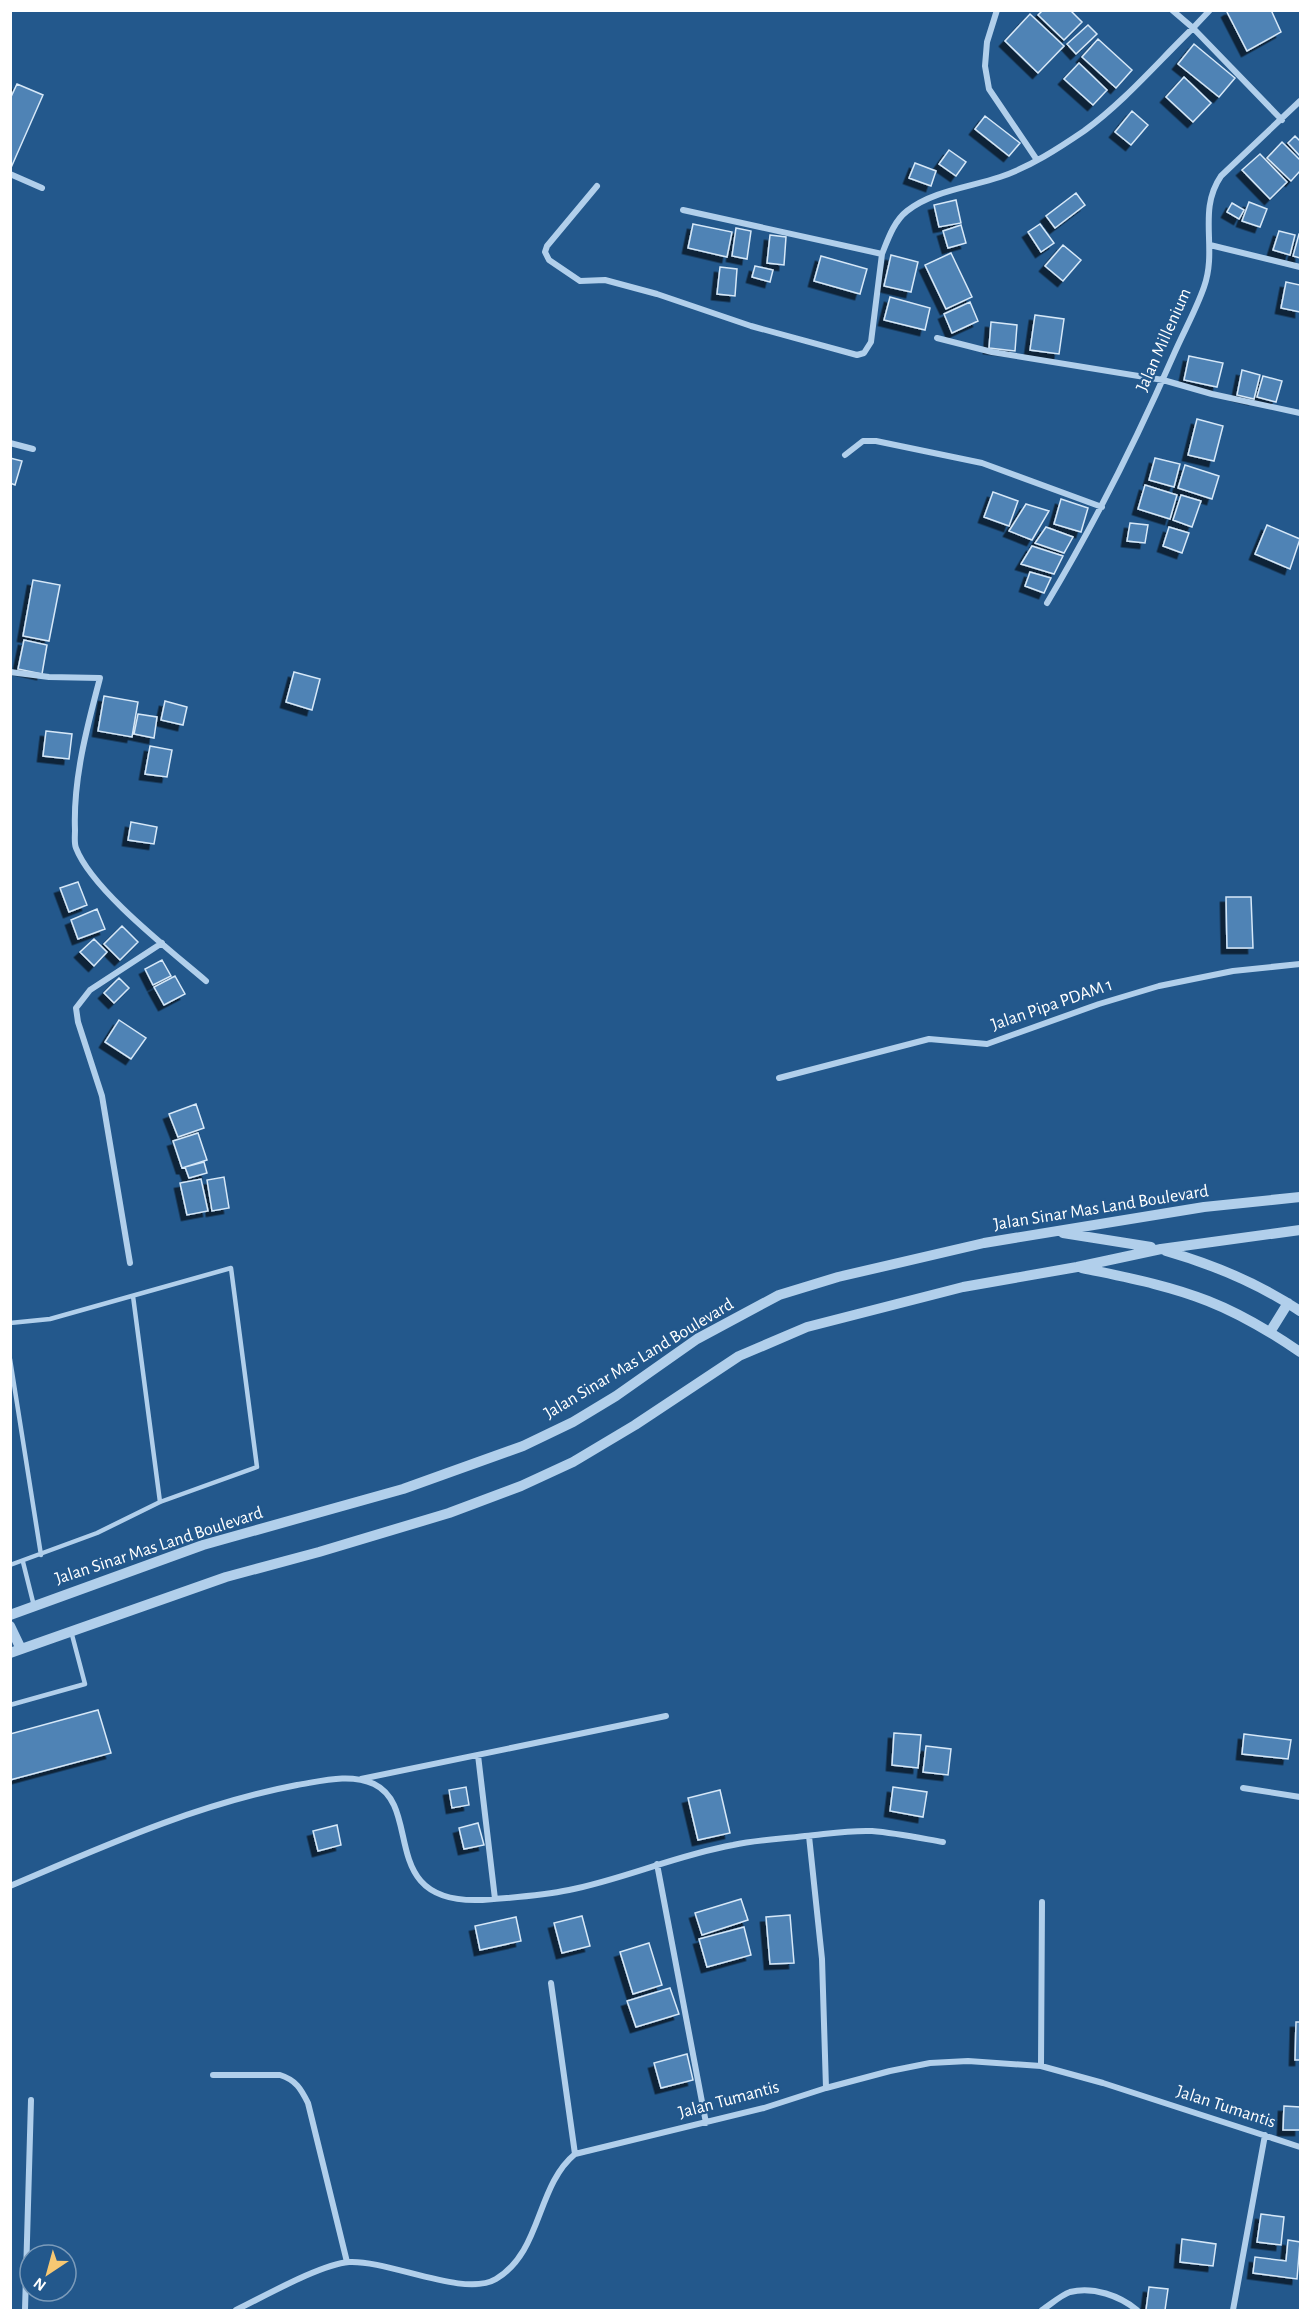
<svg xmlns="http://www.w3.org/2000/svg" width="1311" height="2321" viewBox="0 0 1311 2321" font-family="'Alegreya Sans',sans-serif">
<style>
.building{fill:#5083b5;stroke:#d6e8f8;stroke-width:1.5;filter:url(#shadow)}
.lines{fill:none;stroke-linecap:round;stroke-linejoin:round}
.service{stroke:#b1cfeb;stroke-width:4.5}
.minor{stroke:#b1cfeb;stroke-width:6}
.tertiary{stroke:#b1cfeb;stroke-width:10}
.labels{text-anchor:middle;dominant-baseline:central;stroke-width:4.5;stroke-linejoin:round;paint-order:stroke}
.street-label{font-size:18px;fill:#fff;stroke:#23588c}
</style>
<defs>
<filter id="shadow"><feDropShadow dx="-5.5" dy="5.5" stdDeviation="0" flood-color="#0009"/></filter>
</defs>
<rect width="100%" height="100%" fill="#23588c"/>
<path class="building" d="M 1043,10 L 1070,10 L 1082,22 L 1064,40 L 1038,15 Z
M 1230,10 L 1271,10 L 1281,32 L 1247,51 L 1227,12 Z
M 1030,14 L 1064,46 L 1038,73 L 1005,41 Z
M 1088,25 L 1097,34 L 1076,54 L 1067,44 Z
M 1098,39 L 1132,70 L 1116,88 L 1082,57 Z
M 1194,44 L 1235,78 L 1219,97 L 1178,64 Z
M 1079,63 L 1107,90 L 1093,105 L 1064,79 Z
M 1184,77 L 1211,103 L 1193,122 L 1166,97 Z
M 17,84 L 43,95 L 10,170 L 10,99 Z
M 1132,111 L 1148,125 L 1131,145 L 1115,132 Z
M 985,116 L 1020,143 L 1009,156 L 975,129 Z
M 1295,136 L 1300,141 L 1300,156 L 1288,143 Z
M 1282,142 L 1300,160 L 1300,171 L 1291,181 L 1267,158 Z
M 949,150 L 966,162 L 956,176 L 939,164 Z
M 1260,154 L 1287,182 L 1270,199 L 1242,170 Z
M 915,163 L 936,171 L 931,186 L 909,178 Z
M 1076,193 L 1085,205 L 1055,228 L 1046,216 Z
M 956,200 L 961,223 L 939,227 L 934,205 Z
M 1249,202 L 1267,209 L 1260,227 L 1242,221 Z
M 1232,203 L 1244,210 L 1239,219 L 1227,212 Z
M 693,224 L 732,232 L 727,257 L 688,248 Z
M 1040,224 L 1054,243 L 1041,252 L 1028,232 Z
M 961,225 L 966,243 L 948,248 L 943,231 Z
M 736,228 L 751,231 L 747,259 L 732,256 Z
M 1279,231 L 1295,235 L 1290,255 L 1273,250 Z
M 1299,234 L 1300,234 L 1300,258 L 1293,256 Z
M 770,235 L 786,237 L 784,265 L 767,263 Z
M 1063,245 L 1081,260 L 1063,281 L 1045,266 Z
M 951,253 L 972,297 L 946,309 L 925,265 Z
M 891,255 L 918,262 L 911,292 L 884,286 Z
M 821,256 L 867,269 L 860,294 L 814,281 Z
M 755,266 L 773,270 L 770,282 L 752,277 Z
M 720,267 L 737,269 L 735,296 L 717,294 Z
M 1286,282 L 1300,285 L 1300,312 L 1281,308 Z
M 890,297 L 930,308 L 925,330 L 884,320 Z
M 970,302 L 978,321 L 952,333 L 944,314 Z
M 1035,315 L 1064,319 L 1059,354 L 1030,350 Z
M 991,322 L 1017,325 L 1015,351 L 989,348 Z
M 1189,356 L 1223,363 L 1217,387 L 1184,380 Z
M 1242,370 L 1260,375 L 1254,399 L 1237,395 Z
M 1263,376 L 1282,381 L 1276,402 L 1257,397 Z
M 1197,419 L 1223,426 L 1214,461 L 1188,455 Z
M 10,458 L 22,461 L 15,485 L 10,483 Z
M 1155,458 L 1180,464 L 1174,487 L 1149,480 Z
M 1185,465 L 1219,476 L 1212,499 L 1178,488 Z
M 1145,485 L 1177,495 L 1170,519 L 1138,509 Z
M 993,492 L 1018,501 L 1009,526 L 984,517 Z
M 1181,495 L 1201,501 L 1192,527 L 1173,520 Z
M 1061,499 L 1088,508 L 1081,532 L 1054,524 Z
M 1026,504 L 1049,511 L 1032,540 L 1009,531 Z
M 1130,523 L 1148,525 L 1145,543 L 1127,541 Z
M 1267,525 L 1300,539 L 1290,569 L 1255,554 Z
M 1046,527 L 1073,537 L 1064,553 L 1035,543 Z
M 1169,527 L 1189,533 L 1182,553 L 1163,546 Z
M 1032,546 L 1063,556 L 1054,574 L 1021,564 Z
M 1030,572 L 1051,578 L 1044,593 L 1025,586 Z
M 33,580 L 60,585 L 49,641 L 23,636 Z
M 24,640 L 47,645 L 42,674 L 18,669 Z
M 294,672 L 320,679 L 312,710 L 286,702 Z
M 104,696 L 138,702 L 132,737 L 98,731 Z
M 165,701 L 187,707 L 183,725 L 161,720 Z
M 138,714 L 157,717 L 154,738 L 134,734 Z
M 46,731 L 72,734 L 69,759 L 43,756 Z
M 150,746 L 172,750 L 167,777 L 145,774 Z
M 131,822 L 157,827 L 154,844 L 128,840 Z
M 78,882 L 87,905 L 69,912 L 60,888 Z
M 1226,897 L 1251,897 L 1253,948 L 1227,948 Z
M 97,909 L 105,929 L 78,939 L 71,920 Z
M 122,926 L 138,942 L 120,960 L 104,944 Z
M 94,939 L 107,952 L 94,966 L 80,952 Z
M 162,960 L 171,976 L 153,985 L 145,969 Z
M 175,976 L 185,994 L 164,1005 L 154,987 Z
M 119,978 L 129,988 L 114,1003 L 104,993 Z
M 119,1020 L 146,1038 L 131,1059 L 105,1042 Z
M 196,1104 L 204,1128 L 178,1137 L 169,1114 Z
M 198,1133 L 207,1160 L 182,1168 L 173,1141 Z
M 204,1162 L 207,1173 L 189,1178 L 185,1167 Z
M 224,1177 L 229,1208 L 212,1211 L 207,1180 Z
M 201,1179 L 208,1211 L 187,1215 L 180,1183 Z
M 98,1710 L 111,1753 L 10,1780 L 10,1734 Z
M 894,1733 L 921,1735 L 918,1768 L 892,1765 Z
M 1244,1734 L 1291,1740 L 1288,1759 L 1242,1754 Z
M 926,1746 L 951,1749 L 948,1775 L 923,1772 Z
M 466,1787 L 469,1805 L 452,1808 L 449,1790 Z
M 893,1787 L 927,1792 L 923,1817 L 890,1811 Z
M 720,1790 L 730,1833 L 698,1840 L 688,1798 Z
M 478,1823 L 484,1845 L 464,1849 L 459,1828 Z
M 337,1825 L 341,1845 L 318,1851 L 313,1831 Z
M 741,1899 L 748,1920 L 702,1935 L 695,1913 Z
M 790,1915 L 794,1963 L 770,1964 L 766,1917 Z
M 582,1916 L 590,1946 L 562,1953 L 554,1923 Z
M 516,1917 L 521,1941 L 480,1950 L 475,1926 Z
M 744,1927 L 751,1955 L 707,1967 L 699,1939 Z
M 649,1943 L 662,1985 L 633,1994 L 620,1952 Z
M 670,1988 L 679,2014 L 636,2027 L 627,2001 Z
M 1296,2022 L 1300,2022 L 1300,2060 L 1295,2060 Z
M 687,2054 L 693,2080 L 661,2088 L 654,2063 Z
M 1284,2106 L 1300,2107 L 1300,2130 L 1283,2130 Z
M 1261,2214 L 1284,2217 L 1281,2245 L 1257,2242 Z
M 1182,2239 L 1216,2244 L 1213,2266 L 1180,2262 Z
M 1288,2240 L 1300,2242 L 1297,2279 L 1253,2273 L 1255,2257 L 1286,2261 Z
M 1149,2287 L 1168,2289 L 1165,2310 L 1146,2310 Z"/>
<g class="lines">
<path class="service" d="M 133,1296 L 160,1502
M 10,1323 L 50,1319 L 231,1268 L 257,1467 L 160,1502 L 97,1533 L 10,1565
M 10,1359 L 41,1555
M 23,1562 L 34,1606
M 10,1705 L 85,1684 L 71,1631"/>
<path class="minor" d="M 997,10 L 987,42 L 985,66 L 989,89 L 1037,160
M 1210,10 L 1193,28 L 1282,120
M 10,174 L 42,188
M 597,186 L 547,246 L 545,252 L 549,260 L 580,281 L 605,280 L 657,294 L 751,326 L 857,355 L 864,353 L 871,342 L 882,254
M 683,210 L 882,254 C 888,239 894,221 907,211 C 932,191 970,187 1000,177 C 1030,167 1059,148 1084,131 C 1124,102 1158,62 1193,28 L 1172,10
M 1210,245 L 1300,267
M 937,338 L 992,352 L 1163,380 L 1212,394 L 1300,413
M 10,443 L 33,449
M 845,455 L 863,441 L 876,441 L 982,463 L 1102,507
M 1047,603 C 1096,521 1136,441 1174,354 C 1184,331 1196,310 1204,287 C 1218,248 1197,211 1221,176 L 1300,101
M 10,672 L 49,677 L 100,678 C 87,727 73,779 75,830 C 75,836 74,843 76,848 C 92,890 171,951 206,981
M 779,1078 L 929,1039 L 987,1044 L 1099,1004 L 1159,986 L 1233,971 L 1300,964
M 130,1263 L 102,1096 L 78,1022 L 76,1008 L 90,990 L 162,943
M 478,1755 L 495,1899
M 361,1779 L 666,1716
M 1243,1788 L 1300,1797
M 809,1836 L 822,1959 L 826,2088
M 657,1864 L 706,2123
M 10,1886 C 104,1846 197,1804 297,1785 C 322,1781 350,1773 374,1784 C 424,1808 376,1904 481,1900 C 510,1898 540,1896 569,1890 C 624,1879 677,1855 733,1845 C 757,1840 781,1839 805,1836 C 827,1834 849,1830 872,1831 C 896,1833 920,1838 943,1842
M 551,1983 L 575,2154
M 1041,2066 L 1042,1902
M 213,2075 L 280,2075 C 296,2080 301,2089 308,2103 L 347,2262
M 25,2310 L 31,2100
M 236,2310 C 263,2297 321,2264 349,2262 C 389,2260 464,2298 496,2279 C 542,2252 536,2186 575,2154 L 764,2108 L 826,2088 L 890,2071 L 930,2063 L 968,2061 L 1041,2066 L 1103,2083 L 1300,2147
M 1042,2310 C 1050,2305 1061,2295 1070,2292 C 1093,2286 1120,2296 1137,2310
M 1233,2310 L 1265,2135"/>
<path class="tertiary" d="M 1063,1233 L 1151,1247
M 1166,1251 C 1215,1265 1258,1283 1300,1311
M 1082,1268 C 1124,1277 1168,1285 1208,1301 C 1241,1314 1271,1332 1300,1352
M 1270,1332 L 1288,1303
M 10,1615 L 203,1545 L 403,1489 L 523,1446 L 573,1422 L 616,1396 L 697,1339 L 779,1295 L 838,1277 L 984,1243 L 1204,1207 L 1300,1197
M 10,1626 L 21,1649
M 10,1653 L 226,1577 L 319,1552 L 449,1513 L 521,1486 L 573,1462 L 635,1425 L 739,1356 L 807,1327 L 963,1287 L 1077,1267 L 1161,1249 L 1300,1230"/>
</g>
<g class="labels">
<g class="street-label">
<text transform="translate(1164 340) rotate(-66)">Jalan Millenium</text>
<text transform="translate(1052 1005) rotate(-19)">Jalan Pipa PDAM 1</text>
<text transform="translate(1101 1208) rotate(-9)">Jalan Sinar Mas Land Boulevard</text>
<text transform="translate(639 1359) rotate(-31)">Jalan Sinar Mas Land Boulevard</text>
<text transform="translate(159 1546) rotate(-18)">Jalan Sinar Mas Land Boulevard</text>
<text transform="translate(729 2100) rotate(-15)">Jalan Tumantis</text>
<text transform="translate(1226 2107) rotate(18)">Jalan Tumantis</text>
</g>
</g>
<rect width="1311" height="2321" fill="none" stroke="#ffffff" stroke-width="24"/>
<g transform="translate(48 2273) rotate(216)"><circle r="28" fill="#23588c" stroke="#7b9bba" stroke-width="1.5"/>
<path d="M0-4.5L10 22L0 15L-10 22Z" fill="#f7c873"/>
<text y="-9" font-size="16" font-weight="bold" text-anchor="middle" fill="#ffffff">N</text>
</g>
</svg>
